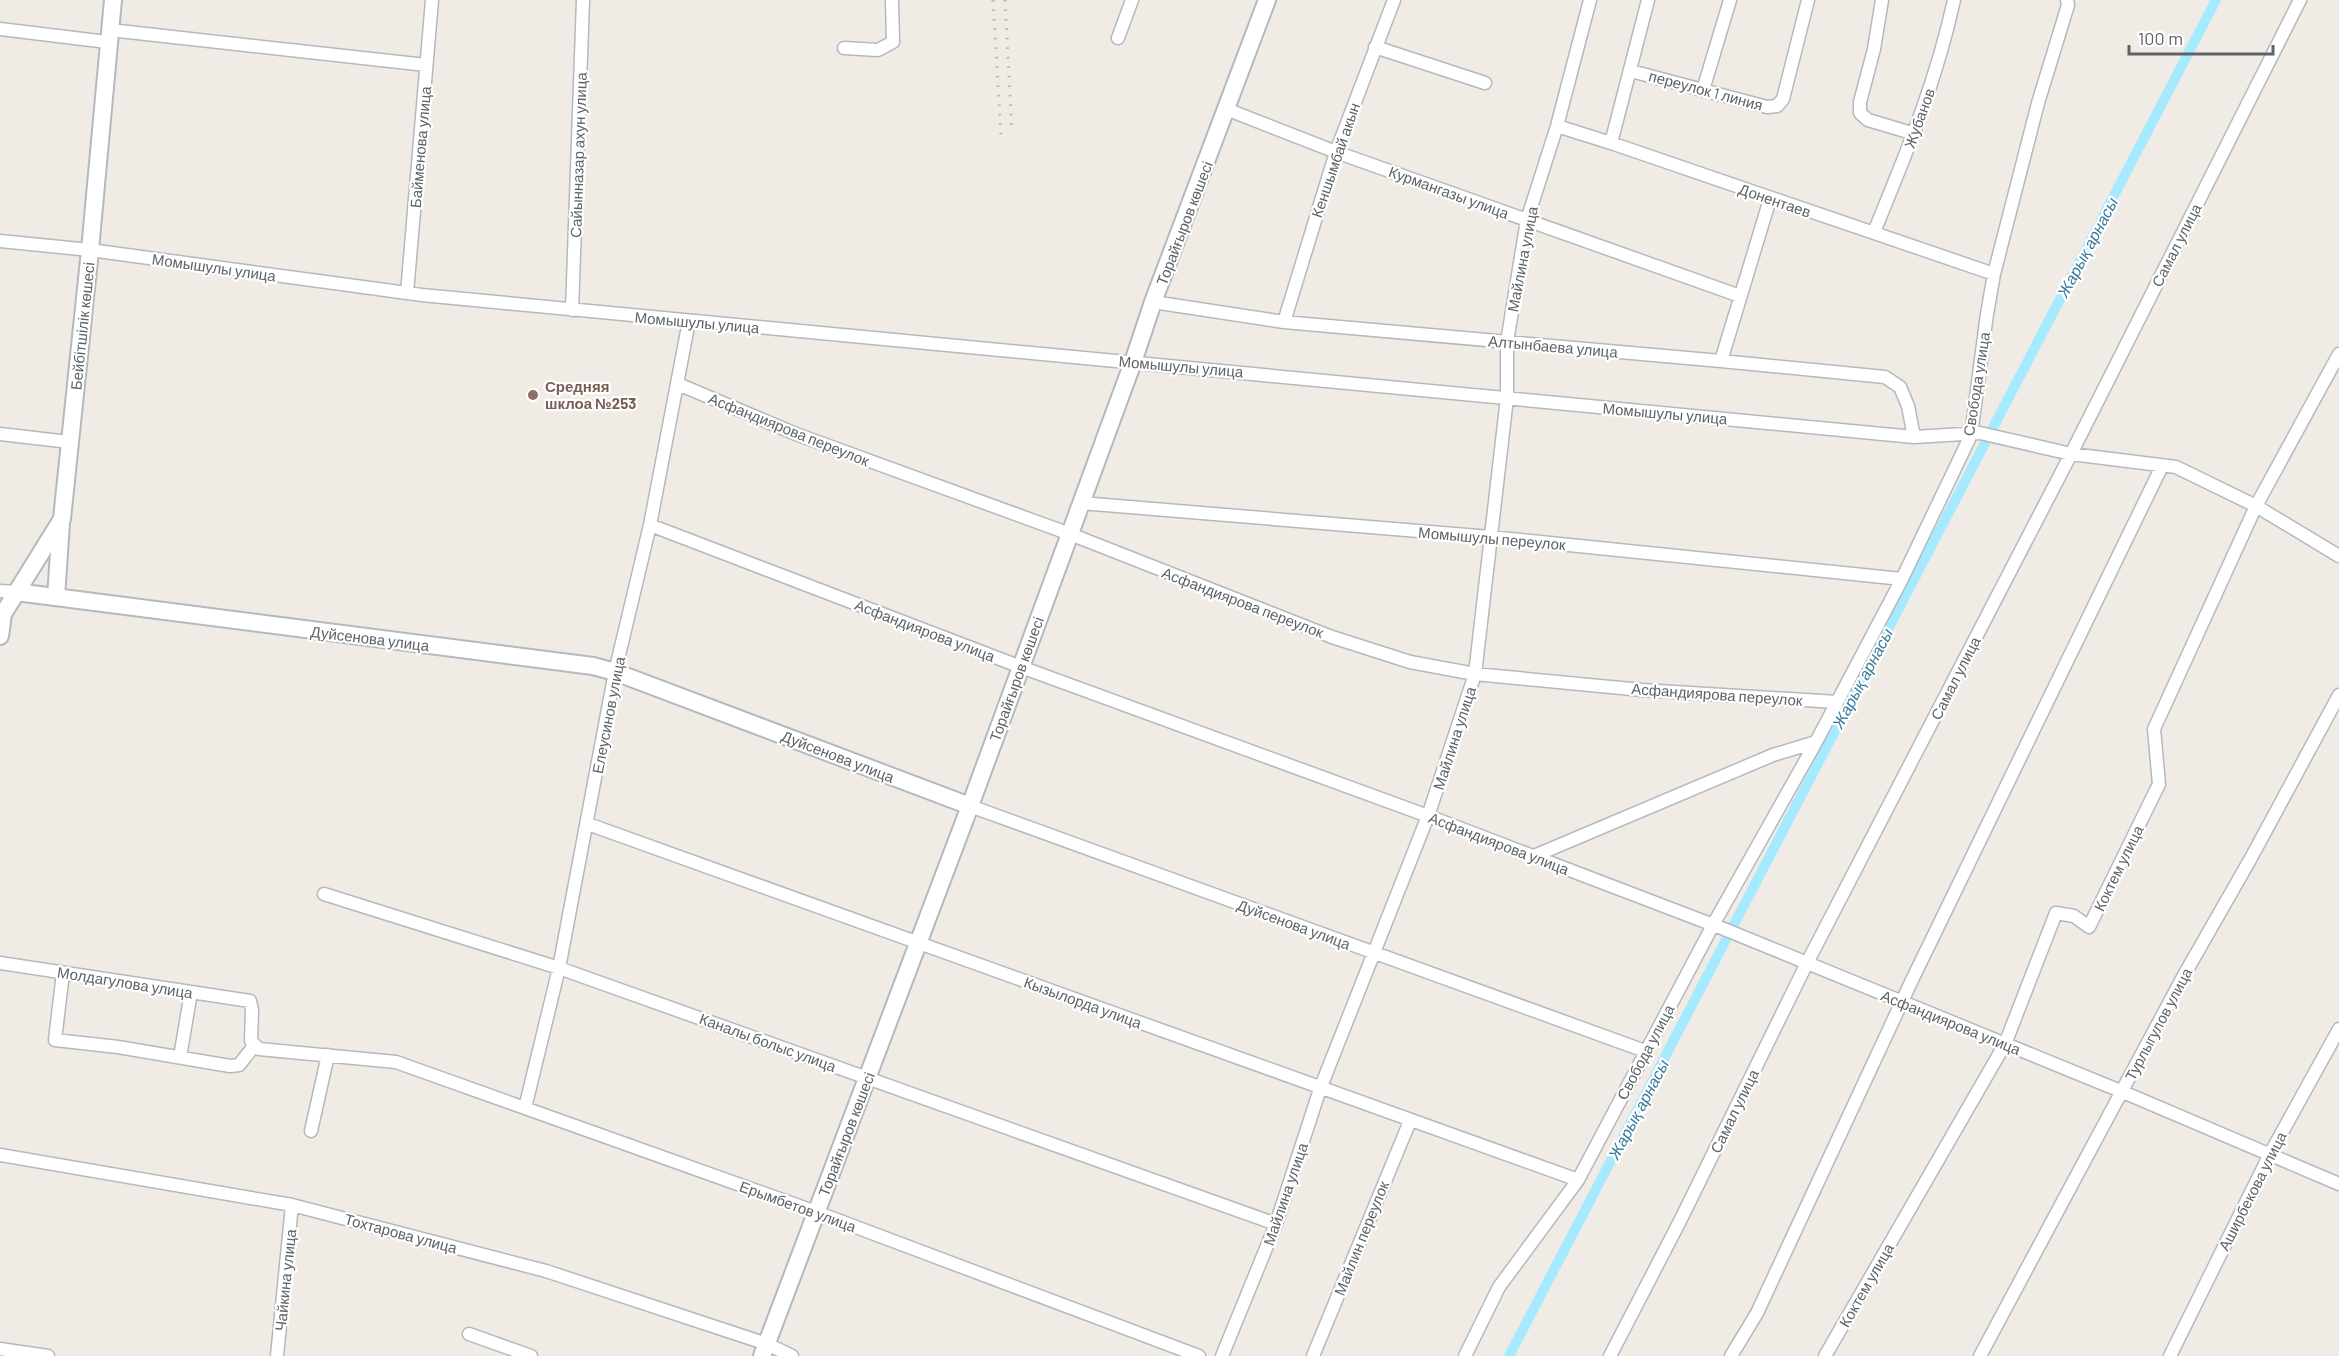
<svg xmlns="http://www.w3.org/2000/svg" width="2339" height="1356" viewBox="0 0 2339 1356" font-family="Barlow,sans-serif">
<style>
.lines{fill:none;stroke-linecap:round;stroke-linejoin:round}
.canal{stroke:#a5eaff;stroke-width:10}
.street-casing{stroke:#b5b9bc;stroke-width:15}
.secondary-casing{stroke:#b4b9bd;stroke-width:20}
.street{stroke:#fff;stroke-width:12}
.secondary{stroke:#fff;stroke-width:16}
.rail{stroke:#b4b5b6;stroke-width:3;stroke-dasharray:1.5 8;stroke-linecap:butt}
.education-dot{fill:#8d6e63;stroke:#fff;stroke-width:2}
.labels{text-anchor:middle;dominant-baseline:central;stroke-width:4.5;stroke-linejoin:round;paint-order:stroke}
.street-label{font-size:15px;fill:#5d6366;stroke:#fff}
.education-label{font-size:15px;font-weight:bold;fill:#785e54;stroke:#fff;text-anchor:start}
.water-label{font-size:16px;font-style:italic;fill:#367b9a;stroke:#fff}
</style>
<rect width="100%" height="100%" fill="#f0ebe5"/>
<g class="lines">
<path class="canal" d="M 1509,1356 L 2216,0"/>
<g class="street-casing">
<path id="street" d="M 1882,0 L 1874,49 L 1860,102 L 1860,113 L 1868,120 L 1915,134
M 0,29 L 107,42
M 110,30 L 426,65
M 1118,38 L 1132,0
M 1375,47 L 1485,83
M 844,48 L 878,50 L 893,42 L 892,0
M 1631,71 L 1767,107 L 1777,106 L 1783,99 L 1808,0
M 1703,90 L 1730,0
M 1226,109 L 1336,152 L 1740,296
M 1557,126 L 1611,143 L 1994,274
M 1611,143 L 1648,0
M 1874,232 C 1906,154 1936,83 1954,0
M 0,241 L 90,250 L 422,295 L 1914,437 L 1980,433 L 2071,454 L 2176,467 L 2256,506 L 2339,556
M 407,293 L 432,0
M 1153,302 L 1284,322 L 1721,361 L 1885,377 L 1900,387 L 1908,406 L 1914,437
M 572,310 L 583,0
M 1284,322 L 1336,152 L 1394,0
M 1721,361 L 1770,199
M 678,384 L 796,434 L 1070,534 L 1332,637 L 1410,662 L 1475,674 L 1642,690 L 1837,702
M 0,434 L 69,442
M 1081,503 L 1491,537 L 1902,579
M 650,525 L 1021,667 L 1428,816 L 1724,929 L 2123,1092 L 2339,1184
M 0,591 L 16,592
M 970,806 L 1645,1051
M 588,824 L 1578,1180
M 1534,856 L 1773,755 L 1816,742
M 324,894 L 559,968 L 1276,1224
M 0,963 L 250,1001 L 252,1010 L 251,1041 L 259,1049 L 396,1062 L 816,1212 L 1199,1356
M 63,973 L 55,1040 L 118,1047 L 230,1066 L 239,1065 L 254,1046
M 180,1057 L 191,992
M 525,1108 L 559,968 L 615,672 L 650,525 L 689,321
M 311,1131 L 328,1055
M 0,1155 L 292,1205 L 546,1271 L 767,1344 L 792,1356
M 469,1334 L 531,1356
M 0,1349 L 48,1356
M 277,1356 L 292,1205
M 1222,1356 L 1276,1224 L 1320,1089 L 1428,816 L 1475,674 L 1507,398 L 1507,342 L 1527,220 L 1557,126 L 1590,0
M 1313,1356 L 1410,1121
M 1465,1356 L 1499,1287 L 1578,1180 L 1713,925 L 1816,742 L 1902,579 L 1971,435 L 1987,314 L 1994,274 L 2038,103 L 2068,5 L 2067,0
M 1610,1356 L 1680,1221 L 1807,963 L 2071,454 L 2300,0
M 1731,1356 L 1757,1313 L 1912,980 L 2162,466
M 1825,1356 L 2005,1044 L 2056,913 L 2074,916 L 2089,927 L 2159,784 L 2154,729 L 2256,506 L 2339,354
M 1980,1356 L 2183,977 L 2251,858 L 2339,695
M 2170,1356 L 2270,1154 L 2339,1029"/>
</g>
<g class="secondary-casing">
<path id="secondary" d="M 16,592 L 593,666 L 615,672 L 970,806
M 56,597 L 61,523
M 0,636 L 3,614 L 62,519 L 90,250 L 113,0
M 762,1356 L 970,806 L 1133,362 L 1153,302 L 1267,0"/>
</g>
<use href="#street" class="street"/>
<use href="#secondary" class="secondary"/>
<path class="rail" d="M 993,0 L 1001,135
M 1005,0 L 1012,132"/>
</g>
<circle class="education-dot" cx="533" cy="395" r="6"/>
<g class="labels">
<g class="street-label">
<text transform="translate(1706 90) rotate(15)">переулок 1 линия</text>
<text transform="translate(1919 118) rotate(-70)">Жубанов</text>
<text transform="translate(420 147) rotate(-85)">Байменова улица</text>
<text transform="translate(578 155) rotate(-88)">Сайынназар ахун улица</text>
<text transform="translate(1335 160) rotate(-71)">Кеншымбай акын</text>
<text transform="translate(1449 192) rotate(20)">Курмангазы улица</text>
<text transform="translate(1775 200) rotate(19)">Донентаев</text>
<text transform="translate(1184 223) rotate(-69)">Торайғыров көшесі</text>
<text transform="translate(2176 245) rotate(-63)">Самал улица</text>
<text transform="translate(1522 259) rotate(-79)">Майлина улица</text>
<text transform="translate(214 267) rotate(8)">Момышулы улица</text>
<text transform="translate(697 322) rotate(5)">Момышулы улица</text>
<text transform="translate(82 326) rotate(-84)">Бейбітшілік көшесі</text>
<text transform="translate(1553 346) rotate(5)">Алтынбаева улица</text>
<text transform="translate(1181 366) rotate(5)">Момышулы улица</text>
<text transform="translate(1976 384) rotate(-81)">Свобода улица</text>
<text transform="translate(1665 413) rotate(5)">Момышулы улица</text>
<text transform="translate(789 429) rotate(22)">Асфандиярова переулок</text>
<text transform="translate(1492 538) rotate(5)">Момышулы переулок</text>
<text transform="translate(1243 602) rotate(21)">Асфандиярова переулок</text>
<text transform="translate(925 630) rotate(21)">Асфандиярова улица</text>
<text transform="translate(370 638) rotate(7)">Дуйсенова улица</text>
<text transform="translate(1955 678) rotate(-63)">Самал улица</text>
<text transform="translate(1016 679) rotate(-70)">Торайғыров көшесі</text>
<text transform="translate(1717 694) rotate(4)">Асфандиярова переулок</text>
<text transform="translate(608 715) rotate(-79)">Елеусинов улица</text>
<text transform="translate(1454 738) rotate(-72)">Майлина улица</text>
<text transform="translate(838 756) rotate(21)">Дуйсенова улица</text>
<text transform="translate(1499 843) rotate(21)">Асфандиярова улица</text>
<text transform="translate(2118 868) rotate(-64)">Коктем улица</text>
<text transform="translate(1294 924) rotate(20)">Дуйсенова улица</text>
<text transform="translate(125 982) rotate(9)">Молдагулова улица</text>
<text transform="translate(1083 1002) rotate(20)">Кызылорда улица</text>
<text transform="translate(1951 1022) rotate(22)">Асфандиярова улица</text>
<text transform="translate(2158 1024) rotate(-62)">Турлыгулов улица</text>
<text transform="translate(768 1042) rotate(20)">Каналы болыс улица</text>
<text transform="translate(1645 1052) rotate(-62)">Свобода улица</text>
<text transform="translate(1734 1111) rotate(-64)">Самал улица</text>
<text transform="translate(846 1134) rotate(-69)">Торайғыров көшесі</text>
<text transform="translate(2252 1191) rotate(-63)">Аширбекова улица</text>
<text transform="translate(1285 1194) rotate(-71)">Майлина улица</text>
<text transform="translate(798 1206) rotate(20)">Ерымбетов улица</text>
<text transform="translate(401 1233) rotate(15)">Тохтарова улица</text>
<text transform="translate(1361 1238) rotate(-68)">Майлин переулок</text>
<text transform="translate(285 1280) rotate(-84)">Чайкина улица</text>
<text transform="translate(1866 1285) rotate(-60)">Коктем улица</text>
</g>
<g class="education-label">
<text x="545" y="386">Средняя<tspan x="545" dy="17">шклоа №253</tspan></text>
</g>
<g class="water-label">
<text transform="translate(2087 247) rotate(-62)">Жарық арнасы</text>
<text transform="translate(1862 678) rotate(-62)">Жарық арнасы</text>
<text transform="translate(1638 1109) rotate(-62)">Жарық арнасы</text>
</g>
</g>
<path d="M2129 45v9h144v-9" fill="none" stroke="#5d6366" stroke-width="3"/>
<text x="2138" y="45" font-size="18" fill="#5d6366" stroke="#ffffff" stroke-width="4.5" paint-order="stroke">100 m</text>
</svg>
